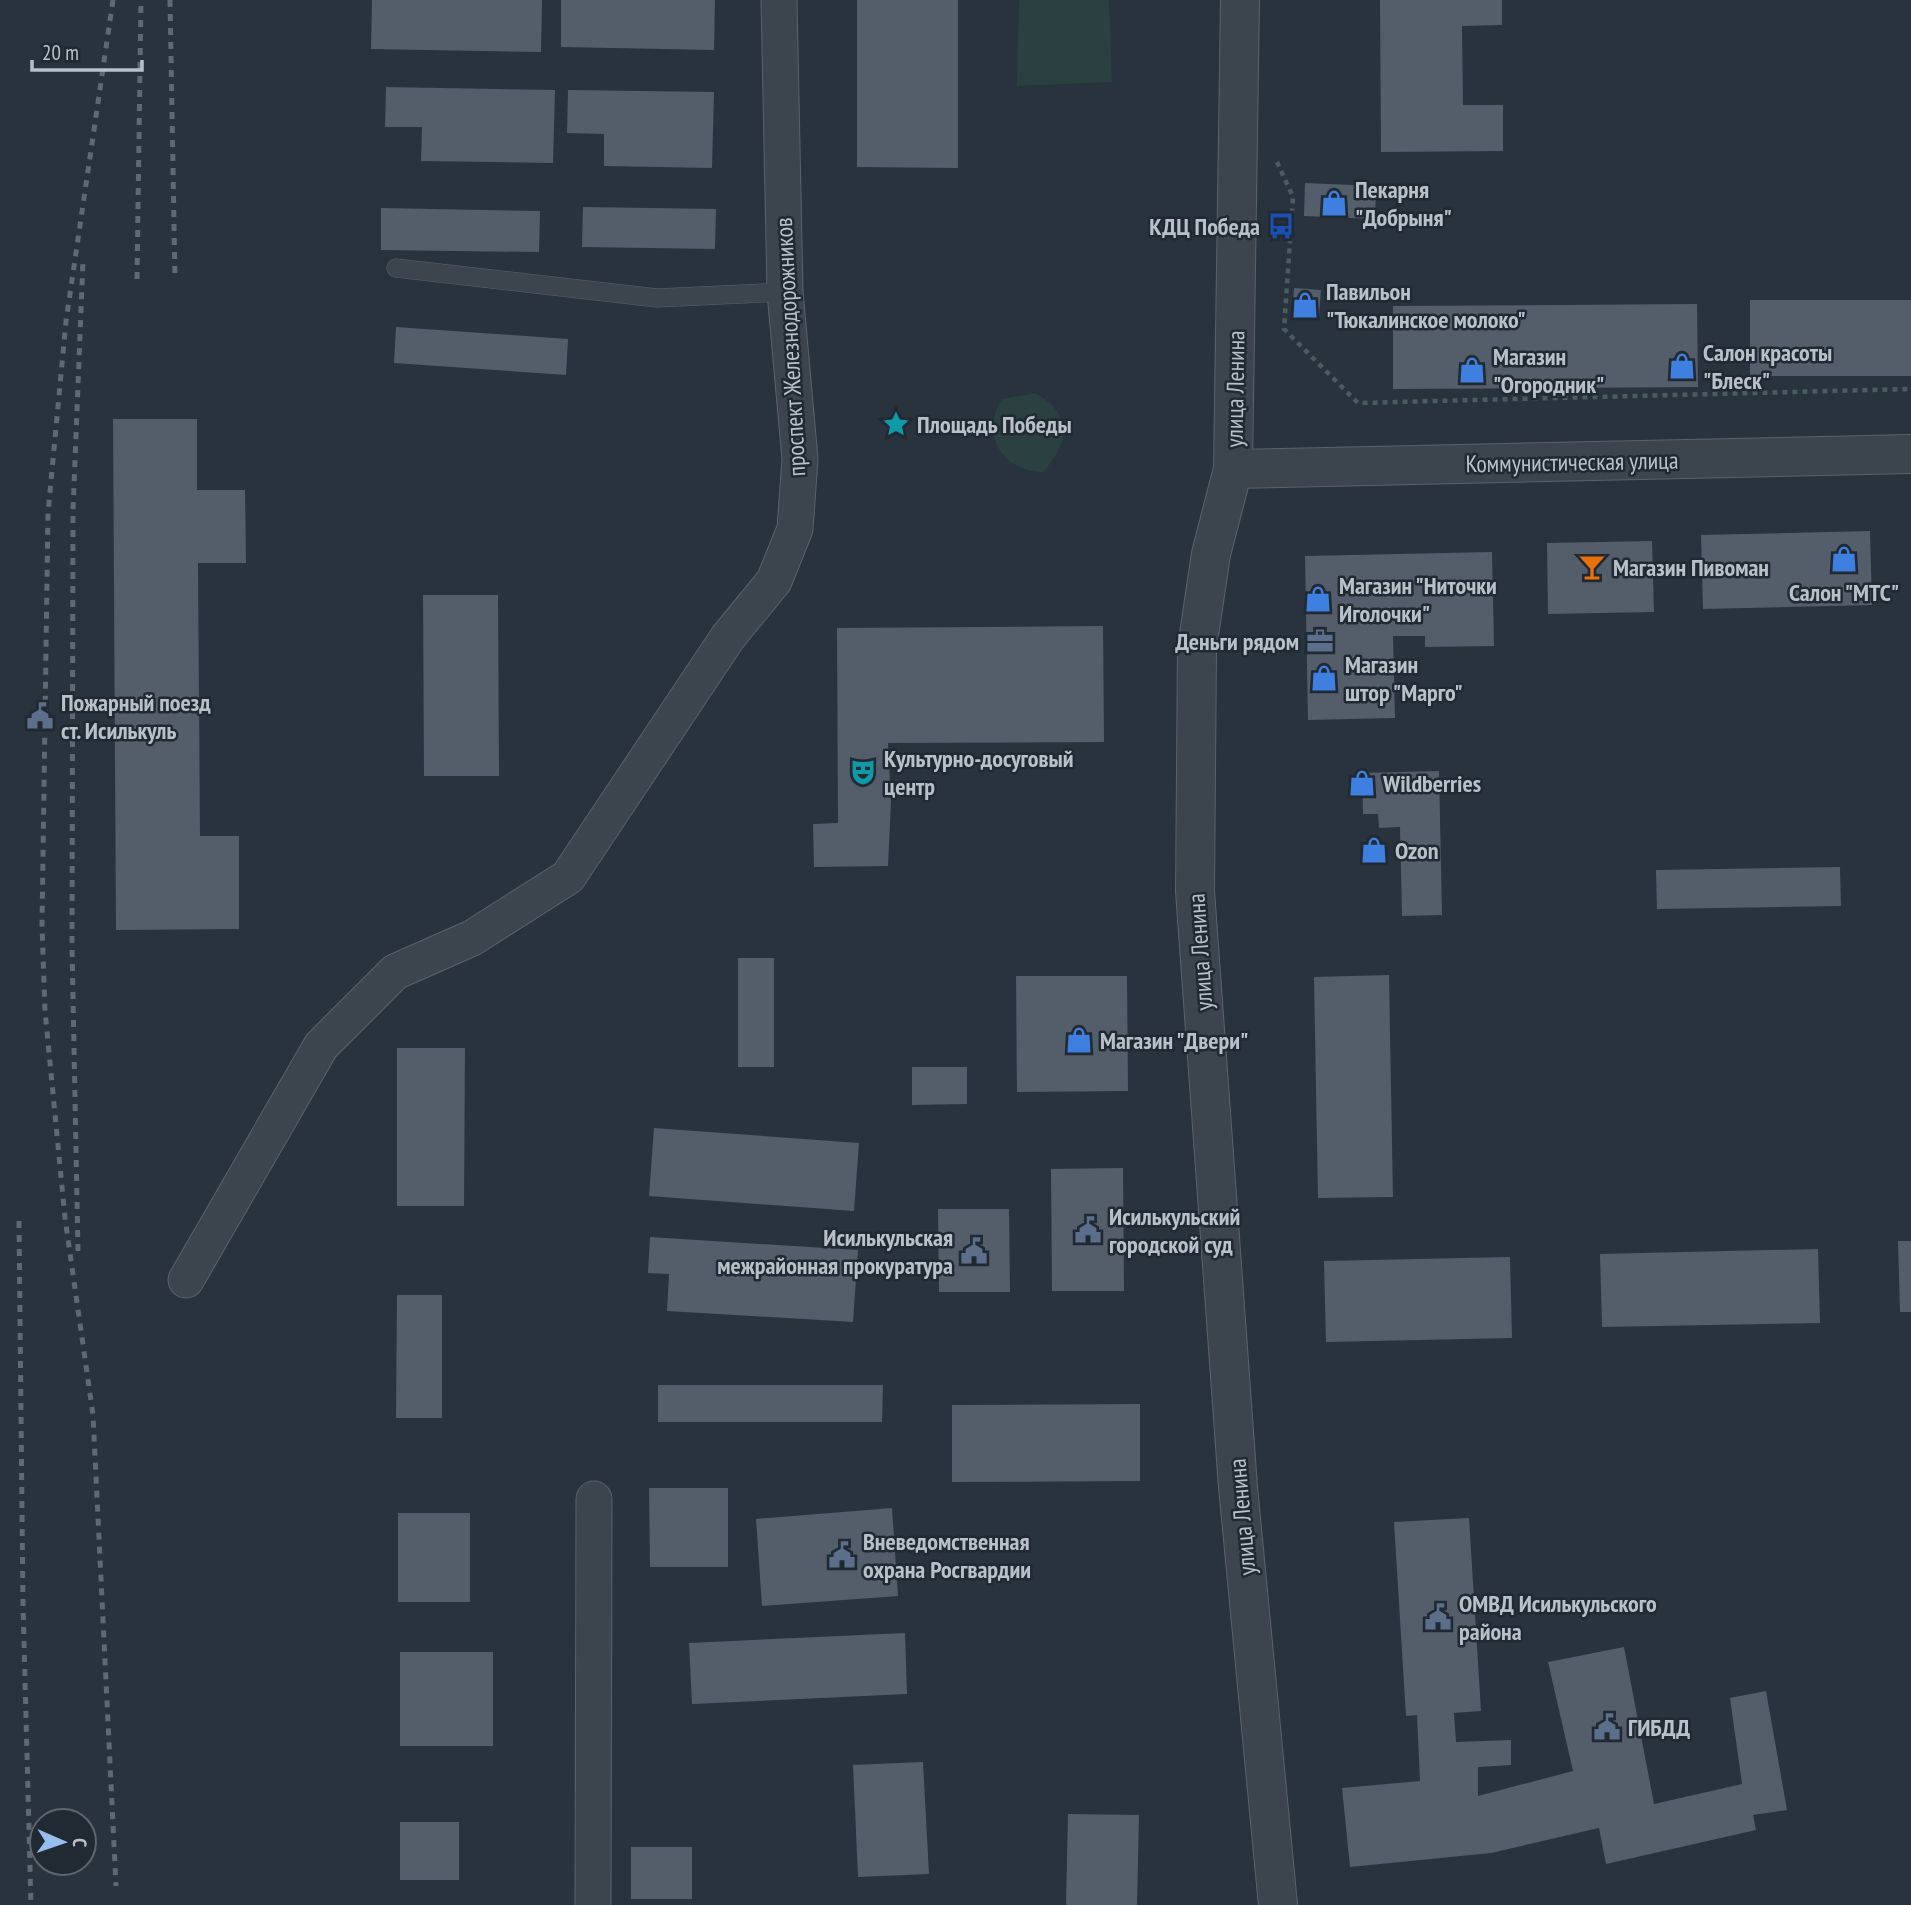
<svg xmlns="http://www.w3.org/2000/svg" width="1911" height="1905" viewBox="0 0 1911 1905" font-family="'PT Sans Narrow',sans-serif">
<style>
.green{fill:#2b4040}
.building{fill:#545e6b}
.lines{fill:none;stroke-linecap:round;stroke-linejoin:round}
.service-casing{stroke:#5a626c;stroke-width:19}
.minor-casing{stroke:#5a626c;stroke-width:37}
.tertiary-casing{stroke:#5a626c;stroke-width:40}
.path{stroke:#4a5c5e;stroke-width:4.5;stroke-dasharray:5 5;stroke-linecap:butt}
.service{stroke:#3c444e;stroke-width:18}
.minor{stroke:#3c444e;stroke-width:35}
.tertiary{stroke:#3c444e;stroke-width:38}
.rail{stroke:#5e6974;stroke-width:5;stroke-dasharray:7 7;stroke-linecap:butt}
.labels{text-anchor:middle;dominant-baseline:central;stroke-width:5;stroke-linejoin:round;paint-order:stroke}
.poi-label{font-size:24px;font-weight:bold;fill:#b8c0c9;stroke:#212933;text-anchor:start}
.street-label{font-size:24px;fill:#b8c0c9;stroke:#212933}
</style>
<rect width="100%" height="100%" fill="#28333e"/>
<path class="green" d="M 1019,0 L 1109,0 L 1112,82 L 1017,86 Z
M 1035,393 C 1074,415 1070,442 1043,472 C 1003,472 979,434 1002,399 Z"/>
<path class="building" d="M 372,0 L 542,0 L 541,52 L 371,49 Z
M 561,0 L 715,0 L 714,50 L 561,47 Z
M 857,0 L 958,0 L 958,168 L 857,167 Z
M 1380,0 L 1502,0 L 1502,25 L 1462,26 L 1463,105 L 1503,105 L 1503,151 L 1381,152 Z
M 386,87 L 555,90 L 553,163 L 421,161 L 422,127 L 385,127 Z
M 568,90 L 714,92 L 712,168 L 604,166 L 604,134 L 567,133 Z
M 1305,183 L 1376,186 L 1375,219 L 1304,216 Z
M 583,207 L 716,209 L 715,249 L 582,247 Z
M 381,208 L 540,211 L 539,252 L 381,250 Z
M 1294,288 L 1321,290 L 1319,316 L 1292,315 Z
M 1750,300 L 1911,300 L 1911,376 L 1750,376 Z
M 1697,304 L 1698,387 L 1393,389 L 1393,306 Z
M 396,327 L 568,339 L 566,375 L 394,363 Z
M 113,419 L 197,419 L 197,490 L 245,490 L 246,563 L 198,563 L 200,836 L 239,836 L 239,929 L 116,930 Z
M 1870,531 L 1872,605 L 1703,609 L 1701,535 Z
M 1652,541 L 1654,612 L 1548,614 L 1547,543 Z
M 1492,552 L 1494,646 L 1425,647 L 1425,636 L 1393,636 L 1395,718 L 1308,720 L 1305,556 Z
M 423,595 L 498,595 L 499,776 L 424,776 Z
M 1103,626 L 1104,742 L 888,743 L 891,802 L 888,866 L 814,867 L 813,824 L 838,823 L 837,628 Z
M 1439,771 L 1442,915 L 1402,916 L 1400,827 L 1379,828 L 1378,814 L 1363,814 L 1362,773 Z
M 1840,867 L 1841,906 L 1657,909 L 1656,870 Z
M 738,958 L 774,958 L 774,1067 L 738,1067 Z
M 1389,975 L 1393,1197 L 1318,1198 L 1314,977 Z
M 1016,976 L 1127,976 L 1128,1091 L 1017,1092 Z
M 397,1048 L 465,1048 L 464,1206 L 397,1206 Z
M 912,1067 L 967,1067 L 967,1104 L 912,1105 Z
M 654,1128 L 859,1143 L 854,1211 L 649,1196 Z
M 1123,1168 L 1124,1291 L 1052,1291 L 1051,1169 Z
M 938,1209 L 1009,1209 L 1010,1292 L 939,1292 Z
M 650,1237 L 858,1250 L 853,1322 L 667,1311 L 669,1274 L 648,1273 Z
M 1898,1241 L 1911,1241 L 1911,1312 L 1900,1312 Z
M 1818,1249 L 1820,1323 L 1602,1327 L 1600,1254 Z
M 1510,1257 L 1512,1338 L 1326,1342 L 1324,1261 Z
M 397,1295 L 442,1295 L 442,1418 L 396,1418 Z
M 658,1385 L 883,1385 L 882,1422 L 658,1422 Z
M 1140,1404 L 1140,1481 L 952,1482 L 952,1405 Z
M 649,1488 L 728,1488 L 728,1567 L 650,1567 Z
M 892,1508 L 898,1596 L 762,1606 L 756,1519 Z
M 398,1513 L 470,1513 L 470,1602 L 398,1602 Z
M 1469,1518 L 1481,1711 L 1454,1713 L 1456,1742 L 1511,1740 L 1511,1765 L 1478,1767 L 1478,1796 L 1573,1771 L 1548,1662 L 1624,1647 L 1654,1804 L 1742,1784 L 1730,1698 L 1766,1691 L 1787,1810 L 1753,1815 L 1756,1830 L 1606,1864 L 1599,1828 L 1491,1853 L 1350,1867 L 1342,1788 L 1420,1781 L 1417,1715 L 1406,1716 L 1394,1522 Z
M 905,1633 L 907,1694 L 692,1704 L 689,1643 Z
M 400,1652 L 493,1652 L 493,1746 L 400,1746 Z
M 923,1762 L 929,1874 L 858,1877 L 853,1765 Z
M 1068,1814 L 1139,1815 L 1137,1905 L 1066,1905 Z
M 400,1822 L 459,1822 L 459,1880 L 400,1880 Z
M 631,1847 L 692,1847 L 692,1899 L 631,1899 Z"/>
<g class="lines">
<g class="service-casing">
<path id="service" d="M 396,268 L 657,298 L 785,292"/>
</g>
<g class="minor-casing">
<path id="minor" d="M 186,1280 L 321,1046 L 395,972 L 472,938 L 568,877 L 728,637 L 774,581 L 795,529 L 800,459 L 785,292 L 779,0
M 593,1905 L 594,1499"/>
</g>
<g class="tertiary-casing">
<path id="tertiary" d="M 1240,0 L 1233,469 L 1211,554 L 1197,648 L 1195,891 L 1238,1487 L 1278,1905
M 1233,469 L 1911,454"/>
</g>
<path class="path" d="M 1277,162 L 1293,197 L 1284,329 L 1358,403 L 1911,389"/>
<use href="#service" class="service"/>
<use href="#minor" class="minor"/>
<use href="#tertiary" class="tertiary"/>
<path class="rail" d="M 113,0 L 66,321 L 48,513 L 42,925 L 45,1011 L 65,1218 L 93,1415 L 116,1886
M 170,0 L 175,280
M 137,279 L 141,0
M 19,1221 L 23,1604 L 31,1905
M 78,1251 L 72,946 L 73,511 L 83,260"/>
</g>
<defs>
<g id="shop-bare" transform="scale(2.1)"><path d="M-5-2.5h2.3a2.7 3.5 0 0 1 5.4 0H5L5.5 6h-11ZM-1.5-2.5h3a1.5 2.3 0 0 0-3 0Z" fill="#3f7fe0" stroke="#212933" stroke-width="2.5" paint-order="stroke"/></g>
<g id="bus-bare" transform="scale(2.1)"><path d="M-5-6H5V4H4V6H2V4H-2V6H-4V4H-5ZM-3.5-4V0h7V-4ZM-3.5 1.2v1.5H-2V1.2ZM2 1.2v1.5H3.5V1.2Z" fill="#1a4fb4" stroke="#212933" stroke-width="2.5" paint-order="stroke"/></g>
<g id="sight-bare" transform="scale(2.1)"><path d="M0-6L1.8-2.2L6-1.7L2.9 1.2L3.7 5.4L0 3.3L-3.7 5.4L-2.9 1.2L-6-1.7L-1.8-2.2Z" fill="#0f9aa8" stroke="#212933" stroke-width="2.5" paint-order="stroke"/></g>
<g id="bar-bare" transform="scale(2.1)"><path d="M-6-5H6L.8 .8V4.5H3.5V6h-7V4.5H-.8V.8Z" fill="#e8710a" stroke="#212933" stroke-width="2.5" paint-order="stroke"/></g>
<g id="office-bare" transform="scale(2.1)"><path d="M-6-3h4V-5.5h4V-3h4V5H-6ZM-1-4.5V-3h2v-1.5ZM-6 0V1H6V0Z" fill="#5c6f8a" stroke="#212933" stroke-width="2.5" paint-order="stroke"/></g>
<g id="civic-bare" transform="scale(2.1)"><path d="M-.6-6.5H3V-4.5H.6V-3L4-1V1h2V6H-6V1h2V-1L-.6-3ZM-1.2 2.5V6h2.4V2.5Z" fill="#5c6f8a" stroke="#212933" stroke-width="2.5" paint-order="stroke"/></g>
<g id="theatre-bare" transform="scale(2.1)"><path d="M-5-5.5Q0-4 5-5.5V0Q5 5 0 6Q-5 5-5 0ZM-3.3-2.5H-1v1.5H-3.3ZM1-2.5H3.3v1.5H1ZM-2.8 1Q0 5.5 2.8 1Z" fill="#0f9aa8" stroke="#212933" stroke-width="2.5" paint-order="stroke"/></g>
</defs>
<g fill-rule="evenodd">
<use href="#shop-bare" x="1334" y="203"/>
<use href="#bus-bare" x="1281" y="226"/>
<use href="#shop-bare" x="1305" y="305"/>
<use href="#shop-bare" x="1682" y="366"/>
<use href="#shop-bare" x="1472" y="370"/>
<use href="#sight-bare" x="896" y="424"/>
<use href="#shop-bare" x="1844" y="559"/>
<use href="#bar-bare" x="1592" y="567"/>
<use href="#shop-bare" x="1318" y="599"/>
<use href="#office-bare" x="1320" y="641"/>
<use href="#shop-bare" x="1324" y="678"/>
<use href="#civic-bare" x="40" y="716"/>
<use href="#theatre-bare" x="863" y="772"/>
<use href="#shop-bare" x="1362" y="783"/>
<use href="#shop-bare" x="1374" y="850"/>
<use href="#shop-bare" x="1079" y="1040"/>
<use href="#civic-bare" x="1088" y="1230"/>
<use href="#civic-bare" x="974" y="1251"/>
<use href="#civic-bare" x="842" y="1555"/>
<use href="#civic-bare" x="1438" y="1617"/>
<use href="#civic-bare" x="1607" y="1727"/>
</g>
<g class="labels">
<g class="poi-label">
<text x="1355" y="189">Пекарня<tspan x="1355" dy="28">"Добрыня"</tspan></text>
<text x="1260" y="226" text-anchor="end">КДЦ Победа</text>
<text x="1326" y="291">Павильон<tspan x="1326" dy="28">"Тюкалинское молоко"</tspan></text>
<text x="1703" y="352">Салон красоты<tspan x="1703" dy="28">"Блеск"</tspan></text>
<text x="1493" y="356">Магазин<tspan x="1493" dy="28">"Огородник"</tspan></text>
<text x="917" y="424">Площадь Победы</text>
<text x="1613" y="567">Магазин Пивоман</text>
<text x="1339" y="585">Магазин "Ниточки<tspan x="1339" dy="28">Иголочки"</tspan></text>
<text x="1844" y="592" text-anchor="middle">Салон "МТС"</text>
<text x="1299" y="641" text-anchor="end">Деньги рядом</text>
<text x="1345" y="664">Магазин<tspan x="1345" dy="28">штор "Марго"</tspan></text>
<text x="61" y="702">Пожарный поезд<tspan x="61" dy="28">ст. Исилькуль</tspan></text>
<text x="884" y="758">Культурно-досуговый<tspan x="884" dy="28">центр</tspan></text>
<text x="1383" y="783">Wildberries</text>
<text x="1395" y="850">Ozon</text>
<text x="1100" y="1040">Магазин "Двери"</text>
<text x="1109" y="1216">Исилькульский<tspan x="1109" dy="28">городской суд</tspan></text>
<text x="953" y="1237" text-anchor="end">Исилькульская<tspan x="953" dy="28">межрайонная прокуратура</tspan></text>
<text x="863" y="1541">Вневедомственная<tspan x="863" dy="28">охрана Росгвардии</tspan></text>
<text x="1459" y="1603">ОМВД Исилькульского<tspan x="1459" dy="28">района</tspan></text>
<text x="1628" y="1727">ГИБДД</text>
</g>
<g class="street-label">
<text transform="translate(790 347) rotate(-93)">проспект Железнодорожников</text>
<text transform="translate(1235 389) rotate(-89)">улица Ленина</text>
<text transform="translate(1572 462) rotate(-1)">Коммунистическая улица</text>
<text transform="translate(1200 952) rotate(-94)">улица Ленина</text>
<text transform="translate(1242 1517) rotate(-95)">улица Ленина</text>
</g>
</g>
<g transform="translate(63 1842) rotate(92)"><circle r="33" fill="#212933" stroke="#5d656f" stroke-width="2"/>
<path d="M0-5L12 26L0 18L-12 26Z" fill="#98beee"/>
<text y="-10" font-size="19" font-weight="bold" text-anchor="middle" fill="#b8c0c9">С</text>
</g>
<path d="M32 60v10h110v-10" fill="none" stroke="#b8c0c9" stroke-width="3.5"/>
<text x="42" y="60" font-size="21" fill="#b8c0c9" stroke="#212933" stroke-width="5" paint-order="stroke">20 m</text>
</svg>
